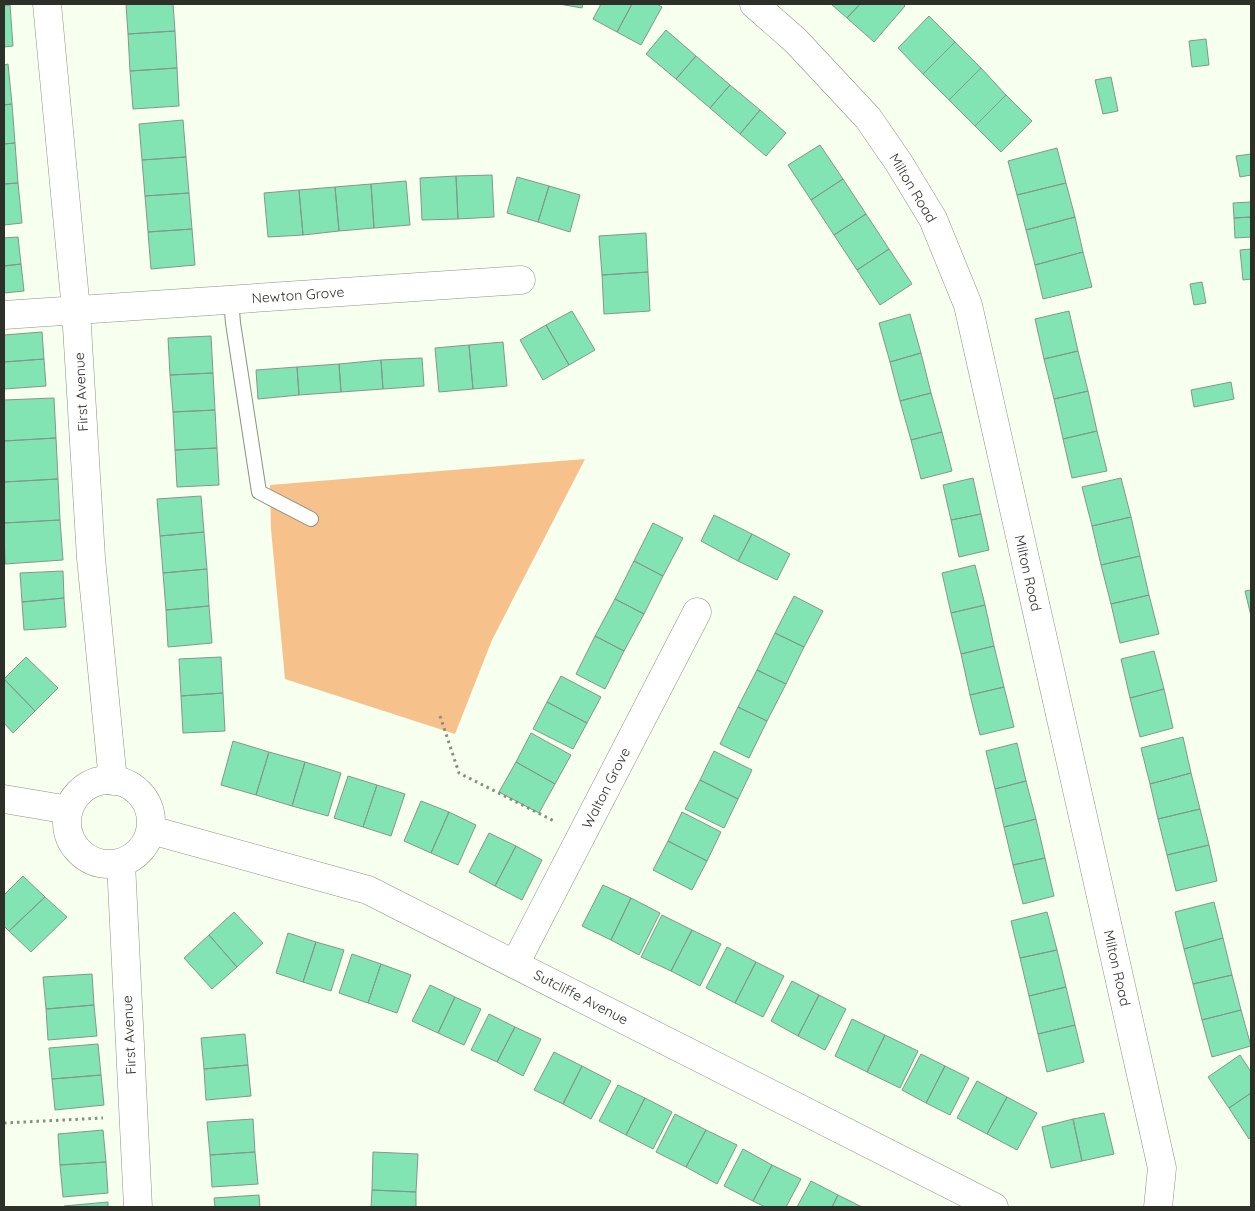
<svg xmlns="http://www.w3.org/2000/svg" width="1255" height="1211" viewBox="0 0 1255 1211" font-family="Quicksand,sans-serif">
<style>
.green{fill:#f7c18c}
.building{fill:#82e4b2;stroke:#83978c}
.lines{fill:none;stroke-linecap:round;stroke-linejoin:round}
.service-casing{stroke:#8b9482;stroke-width:16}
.minor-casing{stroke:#8b9482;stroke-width:29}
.tertiary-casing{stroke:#8b9482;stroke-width:29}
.path{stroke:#888d82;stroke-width:3;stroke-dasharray:2.5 4;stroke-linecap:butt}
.service{stroke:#fff;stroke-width:14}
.minor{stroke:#fff;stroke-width:28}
.tertiary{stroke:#fff;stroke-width:28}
.labels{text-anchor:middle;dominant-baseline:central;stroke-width:4;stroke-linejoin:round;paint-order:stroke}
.street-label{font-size:14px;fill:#2d3029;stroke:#fff}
</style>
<rect width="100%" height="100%" fill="#f7ffef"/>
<path class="green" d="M 585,459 L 492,640 L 455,734 L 285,679 L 271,529 L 270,485 Z"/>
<path class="building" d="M 126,4 L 173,4 L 175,31 L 128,34 Z
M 559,4 L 583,4 L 582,8 Z
M 601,4 L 632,4 L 617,32 L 593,19 Z
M 632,4 L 657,4 L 662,7 L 641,45 L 617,32 Z
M 831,4 L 860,4 L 847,18 Z
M 860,4 L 903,4 L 905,6 L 874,42 L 847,18 Z
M 10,5 L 13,46 L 4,47 L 4,6 Z
M 929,16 L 955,42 L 923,74 L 898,48 Z
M 666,30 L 696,56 L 676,79 L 646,54 Z
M 175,31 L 177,68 L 130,71 L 128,34 Z
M 1206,39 L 1209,65 L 1192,67 L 1189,41 Z
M 955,42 L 981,68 L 949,100 L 923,74 Z
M 696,56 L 730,85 L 710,108 L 676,79 Z
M 8,64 L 12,104 L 4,105 L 4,65 Z
M 177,68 L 179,106 L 133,109 L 130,71 Z
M 981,68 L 1006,95 L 975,126 L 949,100 Z
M 1111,77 L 1118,111 L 1103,114 L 1095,80 Z
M 730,85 L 760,110 L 740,134 L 710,108 Z
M 1006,95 L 1032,121 L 1001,152 L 975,126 Z
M 12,104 L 15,143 L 4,144 L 4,105 Z
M 760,110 L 786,133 L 766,156 L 740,134 Z
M 183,120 L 186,157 L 142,160 L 139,124 Z
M 15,143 L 18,183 L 4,184 L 4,144 Z
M 820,145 L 843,179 L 811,200 L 788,165 Z
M 1057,148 L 1066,183 L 1017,195 L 1008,161 Z
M 1251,154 L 1251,175 L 1240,177 L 1236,156 Z
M 186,157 L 189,193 L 145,196 L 142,160 Z
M 492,175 L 494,217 L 458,219 L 456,176 Z
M 456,176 L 458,219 L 422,220 L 420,178 Z
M 517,177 L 549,186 L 538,222 L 507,213 Z
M 843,179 L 866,214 L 834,235 L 811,200 Z
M 406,181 L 410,225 L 374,228 L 371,184 Z
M 18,183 L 22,223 L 4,225 L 4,184 Z
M 1066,183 L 1075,217 L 1026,230 L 1017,195 Z
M 371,184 L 374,228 L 339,231 L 335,187 Z
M 549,186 L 580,195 L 570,232 L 538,222 Z
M 335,187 L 339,231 L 303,235 L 299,190 Z
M 299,190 L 303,235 L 268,237 L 264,193 Z
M 189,193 L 192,229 L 148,232 L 145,196 Z
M 1251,202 L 1251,217 L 1234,218 L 1233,203 Z
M 866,214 L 889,249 L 857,270 L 834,235 Z
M 1075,217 L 1083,252 L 1035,265 L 1026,230 Z
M 1251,217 L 1251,237 L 1235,238 L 1234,218 Z
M 192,229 L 195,265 L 151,269 L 148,232 Z
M 646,233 L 648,272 L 602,275 L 599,236 Z
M 18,237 L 21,264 L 4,266 L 4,238 Z
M 889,249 L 912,284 L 880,305 L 857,270 Z
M 1251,249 L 1251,279 L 1243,280 L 1240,250 Z
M 1083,252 L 1092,287 L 1043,299 L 1035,265 Z
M 21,264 L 24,291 L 4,293 L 4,266 Z
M 648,272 L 650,311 L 604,314 L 602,275 Z
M 1202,282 L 1206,303 L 1194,305 L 1190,284 Z
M 572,311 L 595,350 L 569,365 L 546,325 Z
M 1069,311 L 1078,351 L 1044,359 L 1035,319 Z
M 910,314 L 921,353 L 890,362 L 879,323 Z
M 546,325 L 569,365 L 543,380 L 520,340 Z
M 42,332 L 44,359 L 4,362 L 4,335 Z
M 211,336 L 213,373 L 170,375 L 168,338 Z
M 503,342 L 507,386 L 473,389 L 469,345 Z
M 469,345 L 473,389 L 439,392 L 435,348 Z
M 1078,351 L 1088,391 L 1054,399 L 1044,359 Z
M 921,353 L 931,393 L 900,401 L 890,362 Z
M 422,358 L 424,386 L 383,389 L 381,360 Z
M 44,359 L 46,386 L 4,389 L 4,362 Z
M 381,360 L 383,389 L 341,392 L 339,364 Z
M 339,364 L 341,392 L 299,395 L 297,367 Z
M 297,367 L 299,395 L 258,399 L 256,370 Z
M 213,373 L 215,410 L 173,412 L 170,375 Z
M 1231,382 L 1234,399 L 1194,407 L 1191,390 Z
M 1088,391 L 1097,431 L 1063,439 L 1054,399 Z
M 931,393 L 942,432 L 911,440 L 900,401 Z
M 54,398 L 56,438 L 4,441 L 4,400 Z
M 215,410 L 217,448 L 175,450 L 173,412 Z
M 1097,431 L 1107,471 L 1072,478 L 1063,439 Z
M 942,432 L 952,471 L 921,479 L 911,440 Z
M 56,438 L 58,479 L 4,482 L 4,441 Z
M 217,448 L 219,485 L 177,487 L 175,450 Z
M 973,478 L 981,514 L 951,520 L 943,485 Z
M 1121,478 L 1131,517 L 1092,526 L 1082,487 Z
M 58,479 L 60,520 L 4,523 L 4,482 Z
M 201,496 L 204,532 L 160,536 L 157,499 Z
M 981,514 L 989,550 L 959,557 L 951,520 Z
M 714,515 L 752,534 L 738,561 L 701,541 Z
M 1131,517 L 1140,556 L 1101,565 L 1092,526 Z
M 60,520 L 63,560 L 5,564 L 4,523 Z
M 653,523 L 683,538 L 663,576 L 634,561 Z
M 204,532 L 207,569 L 163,573 L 160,536 Z
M 752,534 L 790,554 L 777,580 L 738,561 Z
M 1140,556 L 1149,595 L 1111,604 L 1101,565 Z
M 634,561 L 663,576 L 644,614 L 615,599 Z
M 975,565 L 985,605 L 951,613 L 942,573 Z
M 207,569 L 209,606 L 166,610 L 163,573 Z
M 63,571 L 64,598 L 22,602 L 20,573 Z
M 1251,590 L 1251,616 L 1245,591 Z
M 1149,595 L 1159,634 L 1120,643 L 1111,604 Z
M 794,596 L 823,611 L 804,647 L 775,633 Z
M 64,598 L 66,627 L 24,630 L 22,602 Z
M 615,599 L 644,614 L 624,651 L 595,636 Z
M 985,605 L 994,646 L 961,654 L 951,613 Z
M 209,606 L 212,643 L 168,647 L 166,610 Z
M 775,633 L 804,647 L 786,684 L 757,670 Z
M 595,636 L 624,651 L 605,689 L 576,674 Z
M 994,646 L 1004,687 L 970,695 L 961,654 Z
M 1154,651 L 1164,689 L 1130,698 L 1121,659 Z
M 26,657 L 58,688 L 35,711 L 4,679 Z
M 221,657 L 223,693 L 181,696 L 179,659 Z
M 757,670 L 786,684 L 767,721 L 738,707 Z
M 561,676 L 601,697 L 587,723 L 547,702 Z
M 4,679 L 35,711 L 13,733 L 4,723 Z
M 1004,687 L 1014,727 L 980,735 L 970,695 Z
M 1164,689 L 1173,728 L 1140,737 L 1130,698 Z
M 223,693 L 225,731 L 183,733 L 181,696 Z
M 547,702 L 587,723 L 573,749 L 533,729 Z
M 738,707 L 767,721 L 749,758 L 720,744 Z
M 531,733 L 571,755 L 555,784 L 516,762 Z
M 1183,737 L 1191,773 L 1150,784 L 1141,748 Z
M 233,741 L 269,752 L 256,795 L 221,785 Z
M 1017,743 L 1026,781 L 995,789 L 986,751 Z
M 714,751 L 752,770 L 738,799 L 700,780 Z
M 269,752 L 305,762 L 292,806 L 256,795 Z
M 305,762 L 341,773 L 328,816 L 292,806 Z
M 516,762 L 555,784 L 539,813 L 499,792 Z
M 1191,773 L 1200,809 L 1158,819 L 1150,784 Z
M 348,776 L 377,785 L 363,827 L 334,818 Z
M 700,780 L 738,799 L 724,828 L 685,809 Z
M 1026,781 L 1036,819 L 1004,827 L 995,789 Z
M 377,785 L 405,794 L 391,836 L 363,827 Z
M 421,801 L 449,812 L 431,853 L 404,841 Z
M 1200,809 L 1209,845 L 1167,855 L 1158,819 Z
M 449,812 L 476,825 L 458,865 L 431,853 Z
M 682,812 L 721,832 L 707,861 L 668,841 Z
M 1036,819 L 1045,858 L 1013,865 L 1004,827 Z
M 489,833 L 516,846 L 495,886 L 469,872 Z
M 668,841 L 707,861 L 692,890 L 653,870 Z
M 1209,845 L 1217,881 L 1176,891 L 1167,855 Z
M 516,846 L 542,860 L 522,900 L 495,886 Z
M 1045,858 L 1054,896 L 1023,904 L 1013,865 Z
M 23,876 L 45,897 L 9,931 L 4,926 L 4,895 Z
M 603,885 L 631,898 L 611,940 L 582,926 Z
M 45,897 L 67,917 L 31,952 L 9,931 Z
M 631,898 L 660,913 L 639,955 L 611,940 Z
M 1214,902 L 1223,938 L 1184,949 L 1175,912 Z
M 234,912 L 263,943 L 237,967 L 209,935 Z
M 1047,912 L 1057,950 L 1020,958 L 1011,921 Z
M 662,915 L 692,930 L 671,971 L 641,957 Z
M 692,930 L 721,944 L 700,986 L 671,971 Z
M 288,933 L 316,942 L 303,982 L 276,973 Z
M 209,935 L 237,967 L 212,989 L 184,958 Z
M 1223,938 L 1232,975 L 1193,984 L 1184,949 Z
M 316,942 L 344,950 L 331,991 L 303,982 Z
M 727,947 L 756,962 L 735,1003 L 706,988 Z
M 1057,950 L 1066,987 L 1029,996 L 1020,958 Z
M 352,954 L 381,964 L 368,1003 L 339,993 Z
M 756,962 L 784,976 L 763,1017 L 735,1003 Z
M 381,964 L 411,975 L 397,1013 L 368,1003 Z
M 92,974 L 94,1005 L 46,1009 L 43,977 Z
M 1232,975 L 1241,1010 L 1202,1020 L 1193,984 Z
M 792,981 L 819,995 L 798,1036 L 771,1021 Z
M 430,985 L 455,997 L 438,1033 L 412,1021 Z
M 1066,987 L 1075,1025 L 1038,1034 L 1029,996 Z
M 819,995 L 846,1009 L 825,1050 L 798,1036 Z
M 455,997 L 481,1009 L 464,1045 L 438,1033 Z
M 94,1005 L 97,1036 L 48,1040 L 46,1009 Z
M 1241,1010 L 1251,1046 L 1212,1057 L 1202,1020 Z
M 489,1014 L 515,1027 L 497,1062 L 471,1050 Z
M 852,1019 L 885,1035 L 867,1072 L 835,1056 Z
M 1075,1025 L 1084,1062 L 1047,1072 L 1038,1034 Z
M 515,1027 L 541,1039 L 523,1076 L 497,1062 Z
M 245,1034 L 248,1065 L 204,1069 L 201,1038 Z
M 885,1035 L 918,1051 L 900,1088 L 867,1072 Z
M 98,1044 L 101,1075 L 52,1079 L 49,1048 Z
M 554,1052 L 582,1066 L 563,1104 L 534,1090 Z
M 921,1054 L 945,1066 L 926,1103 L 902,1090 Z
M 1240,1055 L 1251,1072 L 1251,1093 L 1229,1108 L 1208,1077 Z
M 248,1065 L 251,1096 L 206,1100 L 204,1069 Z
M 582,1066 L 611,1081 L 591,1119 L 563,1104 Z
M 945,1066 L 969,1078 L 950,1115 L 926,1103 Z
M 101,1075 L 104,1105 L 55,1110 L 52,1079 Z
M 977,1081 L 1007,1097 L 987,1134 L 957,1118 Z
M 618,1085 L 645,1098 L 626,1135 L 599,1121 Z
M 1251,1093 L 1251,1137 L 1249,1139 L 1229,1108 Z
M 1007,1097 L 1037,1113 L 1017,1150 L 987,1134 Z
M 645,1098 L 672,1112 L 653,1149 L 626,1135 Z
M 1104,1113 L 1114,1154 L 1082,1161 L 1073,1119 Z
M 675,1114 L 706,1130 L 686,1167 L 656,1152 Z
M 253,1119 L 255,1152 L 210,1155 L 207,1122 Z
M 1073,1119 L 1082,1161 L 1051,1168 L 1042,1127 Z
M 103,1130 L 106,1162 L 60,1165 L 58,1134 Z
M 706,1130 L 737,1145 L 717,1184 L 686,1167 Z
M 743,1149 L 772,1165 L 753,1201 L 724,1186 Z
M 255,1152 L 258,1184 L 212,1187 L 210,1155 Z
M 373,1152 L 418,1154 L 416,1192 L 372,1190 Z
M 106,1162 L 108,1193 L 63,1197 L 60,1165 Z
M 772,1165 L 801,1179 L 786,1207 L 765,1207 L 753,1201 Z
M 811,1181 L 838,1195 L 832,1207 L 797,1207 Z
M 372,1190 L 416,1192 L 416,1207 L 371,1207 Z
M 259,1195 L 260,1207 L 215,1207 L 214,1198 Z
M 838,1195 L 862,1207 L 832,1207 Z
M 108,1202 L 108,1207 L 64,1207 L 64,1206 Z"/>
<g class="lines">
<g class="service-casing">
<path id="service" d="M 231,299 L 233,323 L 259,492 L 311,519"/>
</g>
<g class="minor-casing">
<path id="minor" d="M 47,4 L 76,310 L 91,558 L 113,781
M 754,4 L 796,41 L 868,118 L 899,163 L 933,219 L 968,305 L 1162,1168 L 1158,1207
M 4,315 L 521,280
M 121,863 L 138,1207
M 515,964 L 697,612"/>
</g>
<g class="tertiary-casing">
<path id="tertiary" d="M67 822a42 42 0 1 1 84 0a42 42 0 1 1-84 0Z
M 4,799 L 69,810
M 151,830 L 368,890 L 994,1207"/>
</g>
<path class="path" d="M 440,716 L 459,773 L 554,821
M 4,1123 L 103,1118"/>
<use href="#service" class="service"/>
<use href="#minor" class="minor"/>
<use href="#tertiary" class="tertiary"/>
</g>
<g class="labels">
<g class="street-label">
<text transform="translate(913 188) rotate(59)">Milton Road</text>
<text transform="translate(298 295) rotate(-4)">Newton Grove</text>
<text transform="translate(81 392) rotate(-93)">First Avenue</text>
<text transform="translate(1028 573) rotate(77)">Milton Road</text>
<text transform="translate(606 788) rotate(-63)">Walton Grove</text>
<text transform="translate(1117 968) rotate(77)">Milton Road</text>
<text transform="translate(581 997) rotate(27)">Sutcliffe Avenue</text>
<text transform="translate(129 1035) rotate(-93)">First Avenue</text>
</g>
</g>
<rect width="1255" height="1211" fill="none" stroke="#2d3029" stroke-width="10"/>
</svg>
